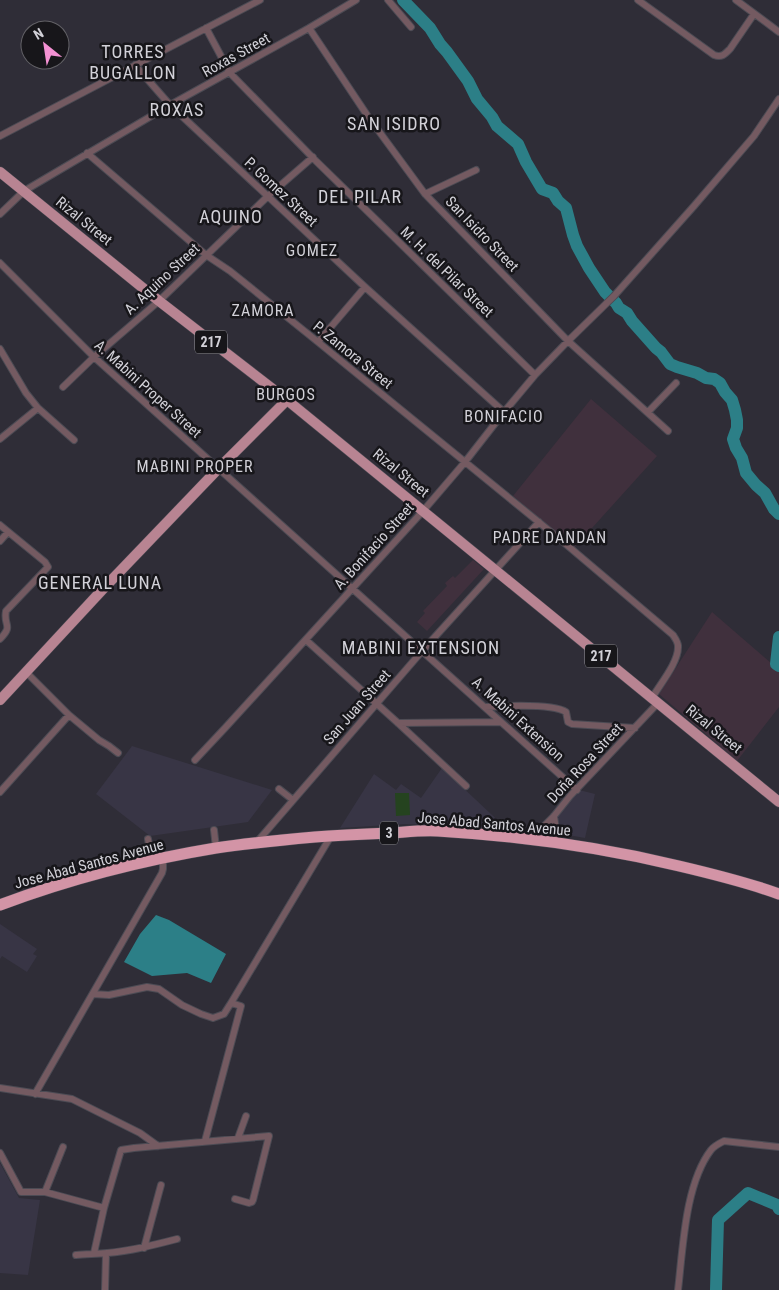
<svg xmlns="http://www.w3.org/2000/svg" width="779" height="1290" viewBox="0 0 779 1290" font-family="'Roboto Condensed',sans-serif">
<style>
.built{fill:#383545}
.education{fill:#40303d}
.green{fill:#25431f}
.water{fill:#2c7f87}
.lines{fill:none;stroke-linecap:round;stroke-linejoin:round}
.river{stroke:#2c7f87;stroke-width:12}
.street-casing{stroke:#4c4b54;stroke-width:8}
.primary-casing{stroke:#4c4b54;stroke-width:11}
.highway-casing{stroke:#4c4b54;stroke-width:12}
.street{stroke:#745a61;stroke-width:6}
.primary{stroke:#b88492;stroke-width:10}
.highway{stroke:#d394a6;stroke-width:11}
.labels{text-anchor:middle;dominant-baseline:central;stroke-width:5;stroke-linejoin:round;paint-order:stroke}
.shield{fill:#17161a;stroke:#9a999f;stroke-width:1}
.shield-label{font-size:14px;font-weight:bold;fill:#d2d1d8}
.street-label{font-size:15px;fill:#d2d1d8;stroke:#17161a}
.neighbourhood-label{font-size:16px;letter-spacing:1px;fill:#d2d1d8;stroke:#17161a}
.quarter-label{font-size:18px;letter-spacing:1px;fill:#d2d1d8;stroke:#17161a}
</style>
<rect width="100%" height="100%" fill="#2f2d37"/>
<path class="built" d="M 132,746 L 272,790 L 248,822 L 150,836 L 96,794 Z
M 442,768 L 508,830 L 496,831 L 459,826 L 405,824 L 340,828 L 374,774 L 396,790 L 401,784 L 421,798 Z
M 579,790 L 595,794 L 585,838 L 557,833 L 557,815 Z
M 0,924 L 37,949 L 33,954 L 37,956 L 27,972 L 2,956 L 0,959 Z
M 0,1163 L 19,1198 L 40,1200 L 28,1275 L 0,1273 Z"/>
<path class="education" d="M 591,399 L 657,456 L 574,548 L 513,496 Z
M 473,560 L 484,569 L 427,631 L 417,622 L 425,613 L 423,611 L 447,586 L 445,583 L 453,576 L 455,578 Z
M 712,612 L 779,670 L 779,707 L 737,761 L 659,694 Z"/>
<path class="green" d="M 395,793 L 409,793 L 410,815 L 396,816 Z"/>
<path class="water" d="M 156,915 L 169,920 L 226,954 L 211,983 L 187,973 L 152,976 L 124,962 L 140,934 Z"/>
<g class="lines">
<path class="river" d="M 403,0 L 430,28 L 440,44 L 447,52 L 468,81 L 477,99 L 492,117 L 497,126 L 518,144 L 526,162 L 542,189 L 553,193 L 558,201 L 566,208 L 573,235 L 577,246 L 589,268 L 605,292 L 616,303 L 619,308 L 627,313 L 632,321 L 656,348 L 661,352 L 670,364 L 677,367 L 697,373 L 706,378 L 714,379 L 720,383 L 725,392 L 732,400 L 735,410 L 737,420 L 737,428 L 733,439 L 736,448 L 742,458 L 746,473 L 756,485 L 765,493 L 774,509 L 779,514
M 779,637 L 776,664 L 779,666
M 716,1290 L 718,1220 L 748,1193 L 777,1205 L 779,1209"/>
<g class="street-casing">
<path id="street" d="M 388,0 L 411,27
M 638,0 L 714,55 C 722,58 725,54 730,49 L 754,14
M 736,0 L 779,32
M 206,28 L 230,73 L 316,161 L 535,375
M 309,28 L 367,115 L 425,194 L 568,341 L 668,431
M 135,65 L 170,105 L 365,287 L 504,412
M 0,136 L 260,0
M 87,153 L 206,255 L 230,271 L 318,342 L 568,546 L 673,635 C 675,638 678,642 678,646 C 679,662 660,684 652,698
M 425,194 L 476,170
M 0,214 L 24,191 L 170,105 L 309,28 L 356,0
M 0,263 L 94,357 L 577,790
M 318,342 L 365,287
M 0,349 L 26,393 L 38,408 L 74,440
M 63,387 L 94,357 L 159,301 L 267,197 L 313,157
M 648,412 L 676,383
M 0,439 L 38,408
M 0,525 L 45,562 L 48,567 L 6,611 C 3,626 14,625 0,639
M 0,541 L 8,532
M 306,640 L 398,723 L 466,786
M 26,672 L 69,715 L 99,740 L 109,746 L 118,753
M 485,707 C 502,706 553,703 566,712 L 568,722 L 572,724 L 635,728
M 398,723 L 501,722
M 195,760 L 225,728 L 423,511 L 465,462 L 504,412 L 535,375 L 568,341 L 614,296 L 694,206 L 754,136 L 779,99
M 279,789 L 293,800
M 0,792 L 69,715
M 554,816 L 558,843
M 214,830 L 216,848
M 148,839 L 152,861
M 531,839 L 554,816 L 570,796 L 658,703
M 257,842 L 423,650 L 539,522
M 93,994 L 109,995 L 147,987 L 159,989 L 182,1005 L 201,1014 L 213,1018 L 224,1014 L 231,1003
M 0,1088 L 72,1099 L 140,1133 L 158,1146
M 35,1094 L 162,873 L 163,869 L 163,859
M 238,1138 L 246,1116
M 205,1141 L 241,1006 L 231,1003 L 331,836
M 0,1153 L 21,1192 L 45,1192 L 104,1208
M 45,1192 L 63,1147
M 144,1248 L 161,1185
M 94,1253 L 104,1208 L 121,1150 L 134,1148 L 269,1136 L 253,1200 L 252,1202 L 249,1203 L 235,1199
M 76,1255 C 86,1254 97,1254 107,1253 C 131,1251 154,1245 177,1239
M 105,1290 L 106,1254
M 678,1290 C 683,1248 685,1184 711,1150 C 714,1146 720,1143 724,1141 L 779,1147"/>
</g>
<g class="primary-casing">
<path id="primary" d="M 0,172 L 159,301 L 287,400 L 779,802
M 0,700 L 103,589 L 218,469 L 287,400"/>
</g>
<g class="highway-casing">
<path id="highway" d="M 0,905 C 69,879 143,860 216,848 C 249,843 282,840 315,837 C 340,835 365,834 391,833 C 406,832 423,830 438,831 C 520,836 600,847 679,866 C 713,874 746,882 779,894"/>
</g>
<use href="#street" class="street"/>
<use href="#primary" class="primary"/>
<use href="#highway" class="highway"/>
</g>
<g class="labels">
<g class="shield">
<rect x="195" y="330.5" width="32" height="23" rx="4"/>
<rect x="585" y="644.5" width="32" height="23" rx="4"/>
<rect x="380" y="821.5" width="18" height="23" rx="4"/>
</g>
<g class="shield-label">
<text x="211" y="342">217</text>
<text x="601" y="656">217</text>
<text x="389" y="833">3</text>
</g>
<g class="street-label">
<text transform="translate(236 55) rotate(-29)">Roxas Street</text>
<text transform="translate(281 192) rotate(43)">P. Gomez Street</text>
<text transform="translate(84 221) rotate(39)">Rizal Street</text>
<text transform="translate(482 234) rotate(46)">San Isidro Street</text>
<text transform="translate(447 272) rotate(44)">M. H. del Pilar Street</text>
<text transform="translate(162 279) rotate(-43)">A. Aquino Street</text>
<text transform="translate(353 355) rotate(39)">P. Zamora Street</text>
<text transform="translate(148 389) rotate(42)">A. Mabini Proper Street</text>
<text transform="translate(401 473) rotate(39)">Rizal Street</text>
<text transform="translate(374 546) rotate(-48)">A. Bonifacio Street</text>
<text transform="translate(357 707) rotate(-49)">San Juan Street</text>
<text transform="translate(518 719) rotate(42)">A. Mabini Extension</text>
<text transform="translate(714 729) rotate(39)">Rizal Street</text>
<text transform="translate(585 763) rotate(-47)">Doña Rosa Street</text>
<text transform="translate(494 824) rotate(5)">Jose Abad Santos Avenue</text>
<text transform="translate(89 864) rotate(-15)">Jose Abad Santos Avenue</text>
</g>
<g class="neighbourhood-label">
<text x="312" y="250">GOMEZ</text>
<text x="263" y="310">ZAMORA</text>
<text x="286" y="394">BURGOS</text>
<text x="504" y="416">BONIFACIO</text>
<text x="195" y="466">MABINI PROPER</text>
<text x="550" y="537">PADRE DANDAN</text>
</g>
<g class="quarter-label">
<text x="133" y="51">TORRES<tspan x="133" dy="21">BUGALLON</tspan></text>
<text x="177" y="109">ROXAS</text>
<text x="394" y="123">SAN ISIDRO</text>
<text x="360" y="196">DEL PILAR</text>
<text x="231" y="216">AQUINO</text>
<text x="100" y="582">GENERAL LUNA</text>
<text x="421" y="647">MABINI EXTENSION</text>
</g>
</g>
<g transform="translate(45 45) rotate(330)"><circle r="24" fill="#17161a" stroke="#626166"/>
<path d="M0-4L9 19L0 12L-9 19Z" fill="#f491d3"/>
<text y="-8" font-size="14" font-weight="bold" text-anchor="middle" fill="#d2d1d8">N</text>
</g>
</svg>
